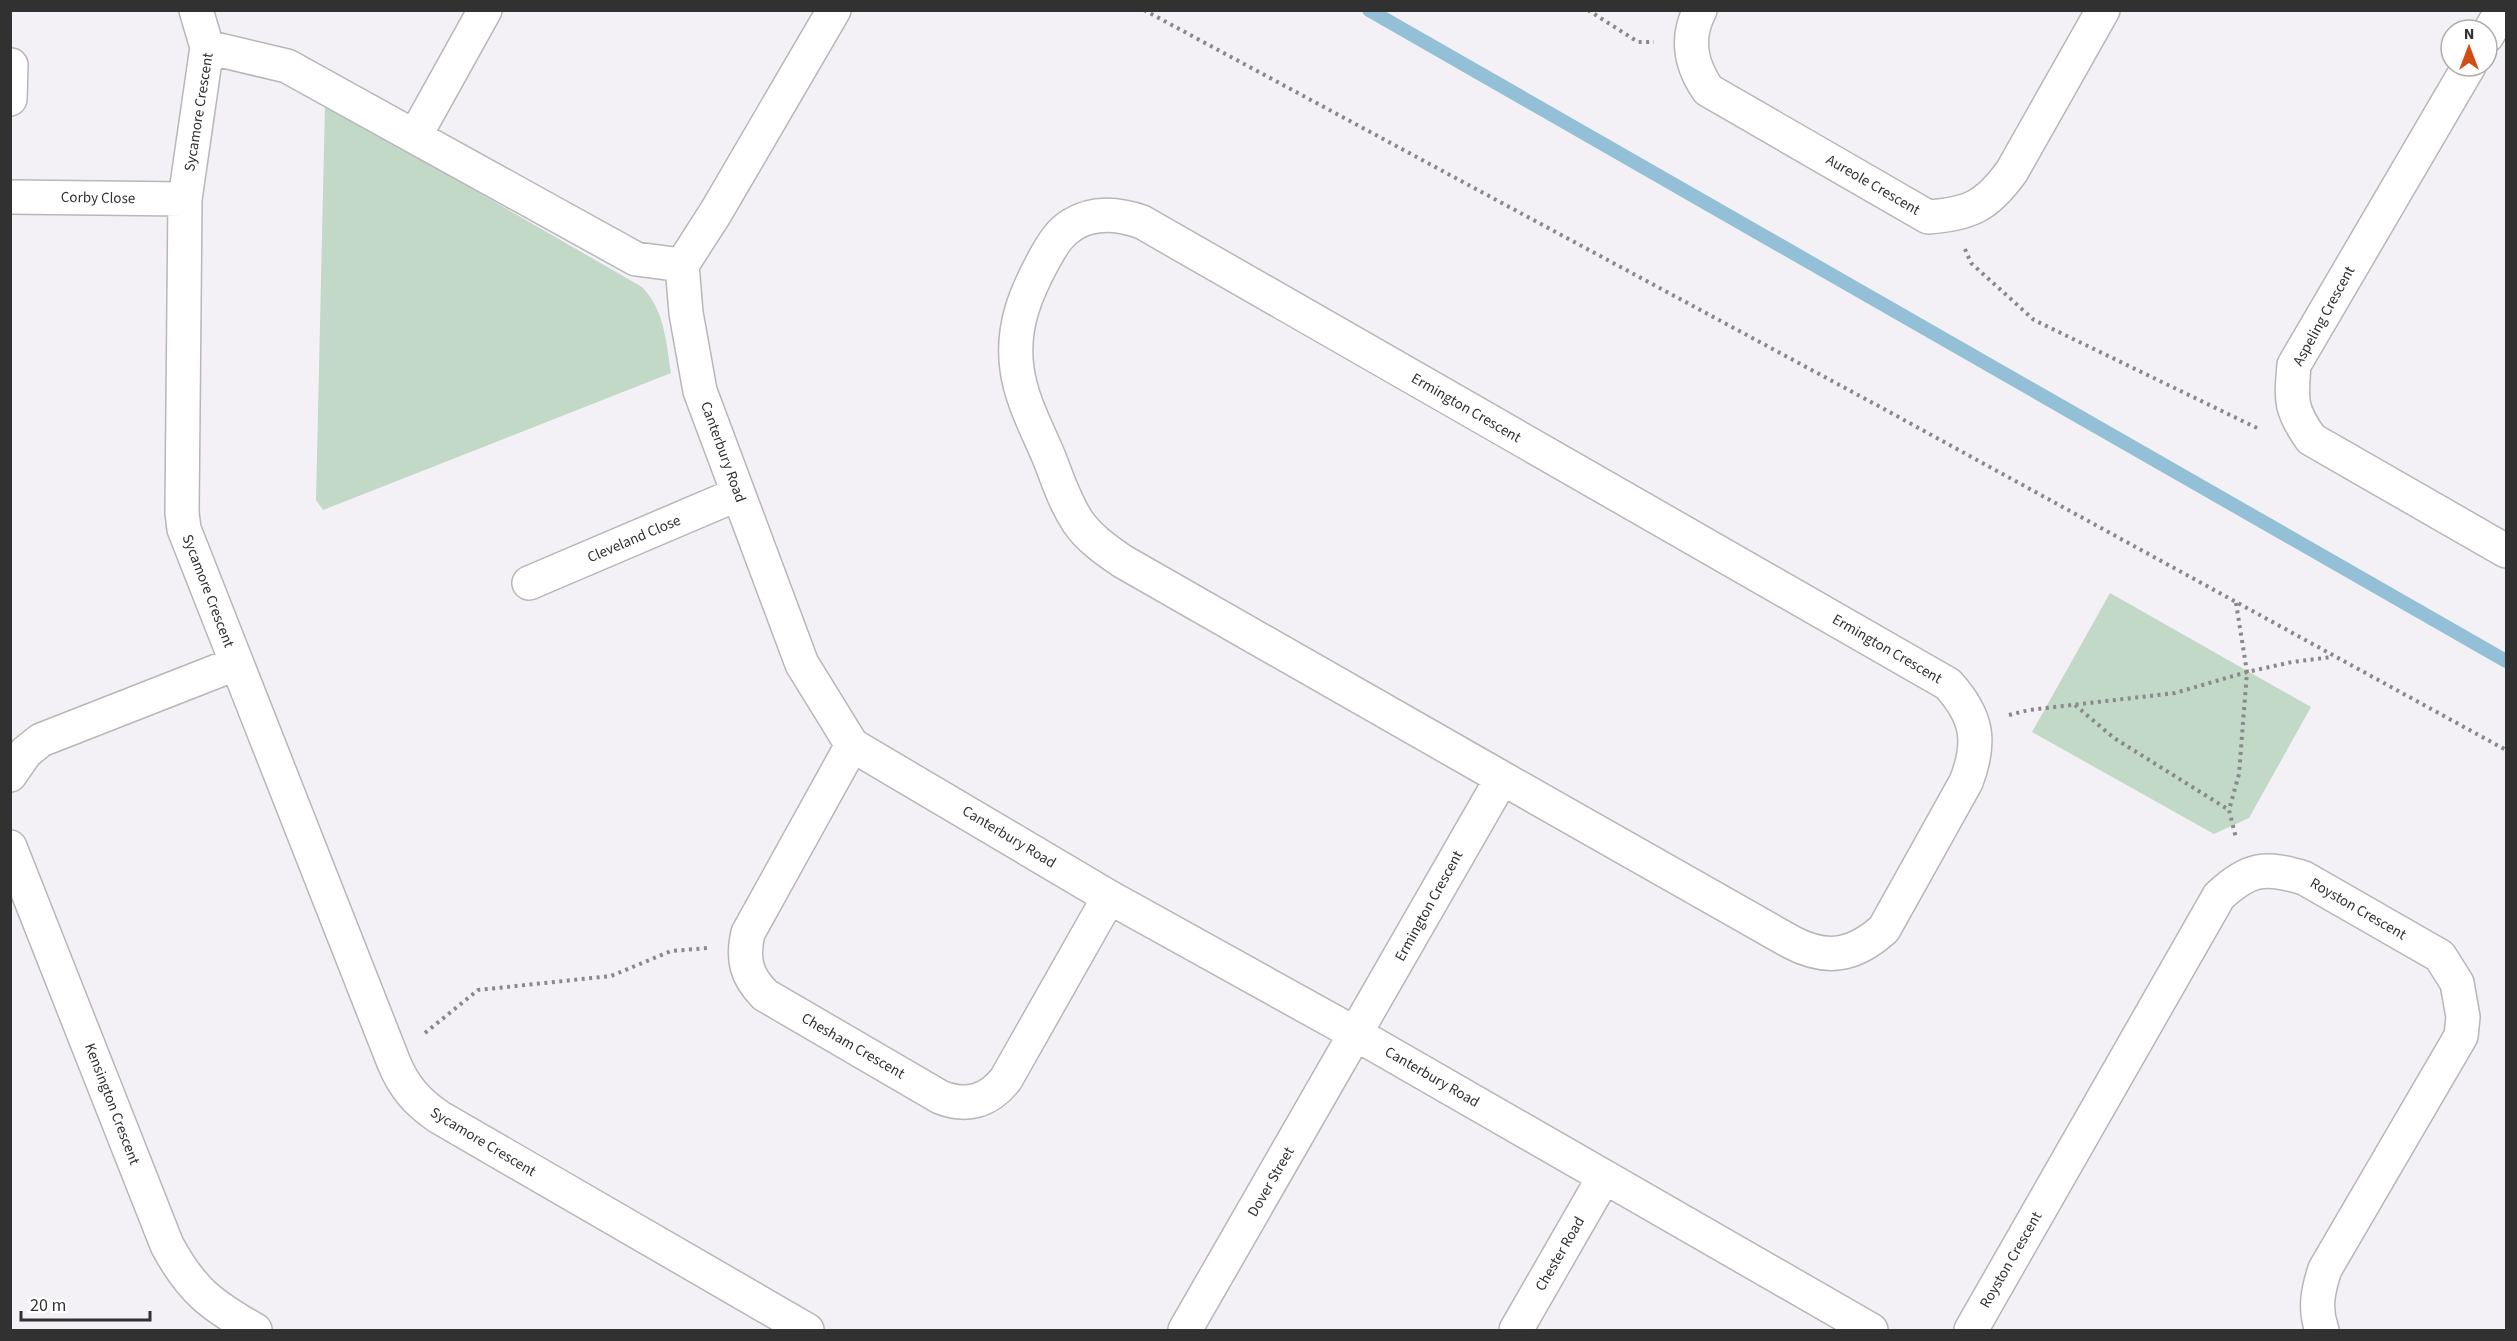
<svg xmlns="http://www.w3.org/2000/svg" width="2517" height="1341" viewBox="0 0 2517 1341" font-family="'Source Sans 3',sans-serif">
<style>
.green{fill:#c1d9c6}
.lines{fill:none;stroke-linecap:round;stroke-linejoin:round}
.stream{stroke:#94c0d7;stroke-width:14}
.minor-casing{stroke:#b8b6b9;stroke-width:36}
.path{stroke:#89888a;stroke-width:4;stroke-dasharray:3 4.5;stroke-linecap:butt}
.minor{stroke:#fff;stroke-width:33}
.labels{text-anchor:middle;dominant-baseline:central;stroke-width:5;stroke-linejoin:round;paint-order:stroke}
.street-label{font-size:15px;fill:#323132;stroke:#fff}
</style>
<rect width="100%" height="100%" fill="#f3f1f5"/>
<path class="green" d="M 325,104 L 642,287 C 665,311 666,342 671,373 L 323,510 L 316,500 Z
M 2110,593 L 2311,707 L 2249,818 L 2214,834 L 2032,732 Z"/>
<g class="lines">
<path class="stream" d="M 1369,10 L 2506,661"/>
<g class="minor-casing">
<path id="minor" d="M 196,10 L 207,47
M 834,10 L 716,212 L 682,265 L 686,313 L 700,391 L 802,664 L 852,745 L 1109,897 L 1356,1034 L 1871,1330
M 1700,10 C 1685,39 1691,65 1708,90 L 1928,217 C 1970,214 1987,206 2012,171 L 2103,10
M 2487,36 L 2502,10
M 2469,66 L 2294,365 C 2291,401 2290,409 2311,439 L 2506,551
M 10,99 L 11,65
M 415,136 L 485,10
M 10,197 L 185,199
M 682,265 L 636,259 L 287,66 L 207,47 L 185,199 L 182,513 L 184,529 L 394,1063 C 404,1087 417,1102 439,1117 L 807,1330
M 529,583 L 738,494
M 852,745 L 748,933 C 742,959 746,976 765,995 L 940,1097 C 967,1108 989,1101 1006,1079 L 1109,897
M 10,775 L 26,752 L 41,740 L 235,664
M 10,847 L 167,1245 C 191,1290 211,1305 255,1330
M 1185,1330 L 1502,778 L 1791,942 C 1827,961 1854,956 1884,929 L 1966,782 C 1982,741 1977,716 1948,684 L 1142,222 C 1119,214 1094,211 1072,225 C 1059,233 1053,244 1046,256 C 1026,292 1011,327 1017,369 C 1021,399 1036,427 1048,455 C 1057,477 1064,501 1078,522 C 1089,538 1106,550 1122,561 L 1502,778
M 1516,1330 L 1604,1177
M 1971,1330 L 2219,896 C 2249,868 2265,866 2304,878 L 2440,956 L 2457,983 L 2463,1017 L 2461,1036 L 2325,1269 C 2318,1290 2314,1309 2322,1330"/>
</g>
<path class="path" d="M 1144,10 L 1884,409 L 2506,750
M 1588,10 L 1638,42 L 1654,42
M 1965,249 L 1971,263 L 2034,320 L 2259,429
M 2236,603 L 2247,672 L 2239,774 L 2229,810 L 2236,838
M 2075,705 L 2114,738 L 2229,810
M 2009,715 L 2029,710 L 2175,693 L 2247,672 L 2292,662 L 2332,657
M 425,1033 L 478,990 L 611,976 L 671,951 L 708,948"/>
<use href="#minor" class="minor"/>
</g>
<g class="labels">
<g class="street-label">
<text transform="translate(199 112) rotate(-81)">Sycamore Crescent</text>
<text transform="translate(1873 185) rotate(30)">Aureole Crescent</text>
<text transform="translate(98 198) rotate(1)">Corby Close</text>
<text transform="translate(2324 316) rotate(-61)">Aspeling Crescent</text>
<text transform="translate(1466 408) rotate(30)">Ermington Crescent</text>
<text transform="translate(723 452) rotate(70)">Canterbury Road</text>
<text transform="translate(634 539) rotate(-23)">Cleveland Close</text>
<text transform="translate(208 591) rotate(69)">Sycamore Crescent</text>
<text transform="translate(1887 649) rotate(30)">Ermington Crescent</text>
<text transform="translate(1009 837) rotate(31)">Canterbury Road</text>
<text transform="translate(1429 906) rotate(-61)">Ermington Crescent</text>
<text transform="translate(2358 909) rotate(30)">Royston Crescent</text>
<text transform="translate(853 1046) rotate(30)">Chesham Crescent</text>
<text transform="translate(1432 1077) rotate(30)">Canterbury Road</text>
<text transform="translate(112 1104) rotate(69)">Kensington Crescent</text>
<text transform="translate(483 1142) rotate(31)">Sycamore Crescent</text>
<text transform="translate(1271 1182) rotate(-60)">Dover Street</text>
<text transform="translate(1560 1254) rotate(-60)">Chester Road</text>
<text transform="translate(2011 1260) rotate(-60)">Royston Crescent</text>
</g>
</g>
<rect width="2517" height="1341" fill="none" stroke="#323132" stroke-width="24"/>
<g transform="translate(2469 48)"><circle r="28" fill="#ffffff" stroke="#adadad" stroke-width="1.5"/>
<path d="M0-4.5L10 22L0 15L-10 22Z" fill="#d24c15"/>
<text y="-9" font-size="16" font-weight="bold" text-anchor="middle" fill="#323132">N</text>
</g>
<path d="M21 1311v9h129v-9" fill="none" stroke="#323132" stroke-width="3"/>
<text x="30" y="1311" font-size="18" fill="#323132" stroke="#ffffff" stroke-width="4.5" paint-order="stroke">20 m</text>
</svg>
